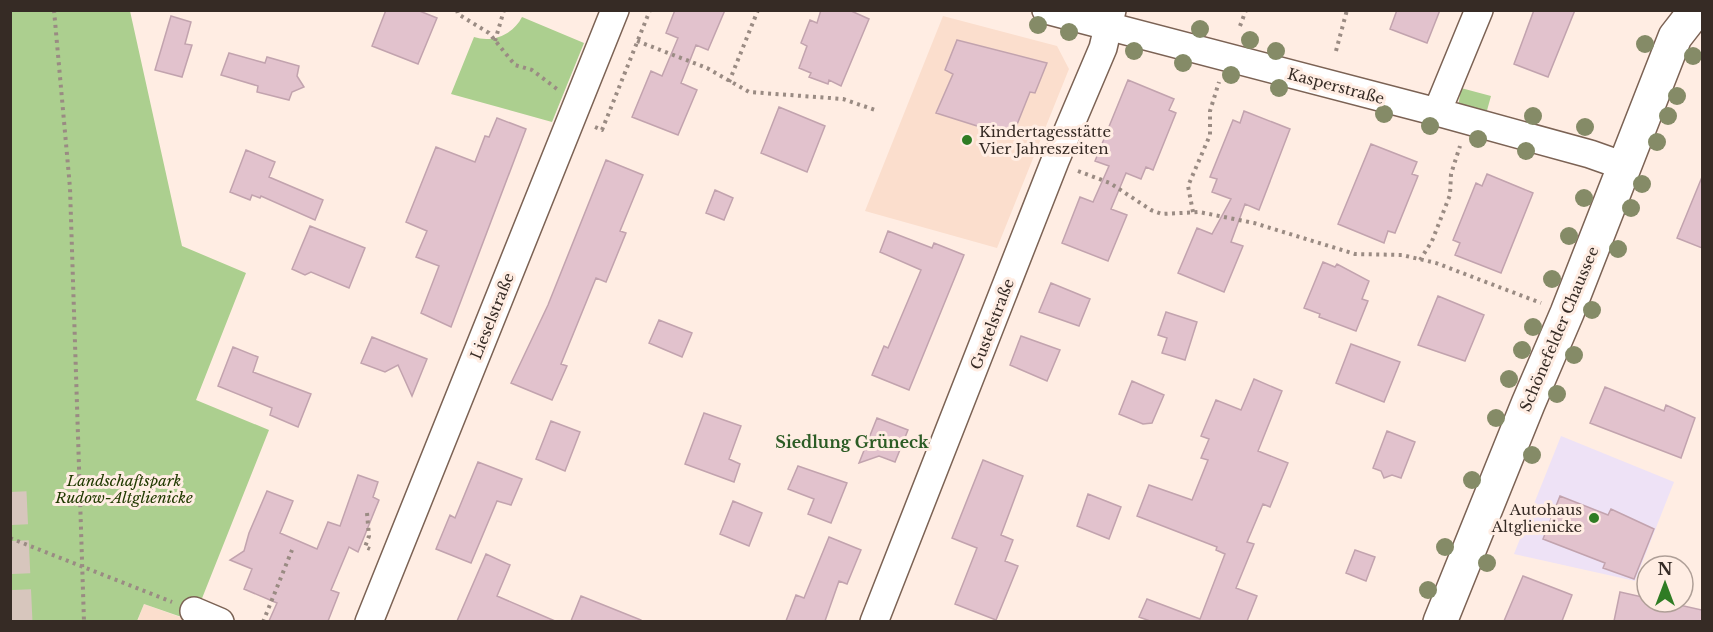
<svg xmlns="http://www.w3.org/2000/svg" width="1713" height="632" viewBox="0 0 1713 632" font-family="'Libre Baskerville',serif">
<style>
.commercial{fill:#eee2f6}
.built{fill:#fbdecd}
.green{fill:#accf8f}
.building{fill:#e2c2cd;stroke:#c2a3ae;stroke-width:1.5}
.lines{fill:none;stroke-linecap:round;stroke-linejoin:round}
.motorway-tunnel{stroke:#d7c6bd;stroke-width:33;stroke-dasharray:33 16;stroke-linecap:butt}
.minor-casing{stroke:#7b6254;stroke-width:30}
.secondary-casing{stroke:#7b6254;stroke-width:36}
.path{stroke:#9a8b83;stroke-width:4;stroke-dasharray:3 4.5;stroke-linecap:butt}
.minor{stroke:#fff;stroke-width:27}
.secondary{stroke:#fff;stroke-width:33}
.tree{fill:#858b67}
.poi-dot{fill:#2f7c24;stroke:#ffede3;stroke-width:2}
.labels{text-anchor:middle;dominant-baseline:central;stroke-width:6;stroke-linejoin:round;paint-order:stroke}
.street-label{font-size:15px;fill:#362b25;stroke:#ffede3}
.poi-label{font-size:15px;fill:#362b25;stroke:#ffede3;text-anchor:start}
.park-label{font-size:15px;font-style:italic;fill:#213a01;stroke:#ffede3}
.neighbourhood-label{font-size:16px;font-weight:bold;fill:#2c5c25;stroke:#ffede3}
</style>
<rect width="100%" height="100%" fill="#ffede3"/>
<path class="commercial" d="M 1561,436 L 1674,482 L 1635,581 L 1514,554 Z"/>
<path class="built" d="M 943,16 L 1057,46 L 1069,69 L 997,248 L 865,211 Z
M 144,604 L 191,621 L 137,622 Z"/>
<path class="green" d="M 10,11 L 130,11 L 182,246 L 246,273 L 196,400 L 269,430 L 193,621 L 144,604 L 137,621 L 11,621 Z
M 522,17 L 584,43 L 552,122 L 451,94 L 474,37 C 492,43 513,35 522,17 Z
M 1461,88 L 1491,96 L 1486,114 L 1458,108 Z"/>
<path class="building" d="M 386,10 L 417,10 L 437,18 L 418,64 L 372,46 Z
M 675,10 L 725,10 L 708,50 L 696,45 L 681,83 L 697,90 L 678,135 L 632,117 L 651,71 L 662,76 L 678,38 L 666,33 Z
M 821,10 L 849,10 L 869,19 L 841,86 L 829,80 L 828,84 L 809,77 L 811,73 L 799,68 L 807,46 L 801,43 L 810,20 L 817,23 Z
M 1397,10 L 1440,10 L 1427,43 L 1390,29 Z
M 1534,10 L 1575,10 L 1548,77 L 1514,64 Z
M 171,16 L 191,22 L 185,44 L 192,45 L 182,77 L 155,70 Z
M 957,40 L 1047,63 L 1035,93 L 1030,92 L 1012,137 L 936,113 L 953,74 L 945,70 Z
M 229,53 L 265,63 L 267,57 L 299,66 L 297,76 L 304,87 L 292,92 L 289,100 L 257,92 L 258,86 L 221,75 Z
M 1128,80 L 1174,99 L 1169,110 L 1176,113 L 1153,170 L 1146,167 L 1141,179 L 1126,173 L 1111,209 L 1127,215 L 1108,261 L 1062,243 L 1080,197 L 1093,202 L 1109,166 L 1095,161 Z
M 779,107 L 825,126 L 807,172 L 761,153 Z
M 1244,111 L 1290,129 L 1259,210 L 1245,204 L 1231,242 L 1243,246 L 1224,292 L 1178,273 L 1197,228 L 1212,234 L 1231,199 L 1212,192 L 1217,179 L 1210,177 L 1233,120 L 1240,123 Z
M 497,118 L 526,129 L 451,327 L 421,313 L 439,266 L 416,257 L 427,231 L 406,222 L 436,147 L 475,162 L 485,136 L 489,137 Z
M 1371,144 L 1417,162 L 1412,174 L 1418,176 L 1395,233 L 1388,231 L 1384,243 L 1338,224 Z
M 246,150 L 275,162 L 269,177 L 323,200 L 315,220 L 261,196 L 260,198 L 252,195 L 250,200 L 230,192 Z
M 606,160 L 643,175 L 620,231 L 626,233 L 606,282 L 596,278 L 561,364 L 567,366 L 552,400 L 511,383 L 548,305 Z
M 1487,174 L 1533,193 L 1501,273 L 1455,255 L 1460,243 L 1453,240 L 1476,183 L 1482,186 Z
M 1702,177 L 1702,248 L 1677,238 Z
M 715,190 L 733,198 L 724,220 L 706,213 Z
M 310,226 L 365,248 L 349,288 L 311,272 L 305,275 L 292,269 Z
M 888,231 L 932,248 L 934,243 L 964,255 L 909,390 L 872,375 L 884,346 L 888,348 L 921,270 L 880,252 Z
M 1323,262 L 1335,267 L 1337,264 L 1369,281 L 1362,299 L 1368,301 L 1356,331 L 1319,317 L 1320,314 L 1304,308 Z
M 1051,283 L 1090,299 L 1079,326 L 1039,312 Z
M 1438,296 L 1484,315 L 1465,361 L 1418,345 Z
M 1166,312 L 1197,322 L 1185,360 L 1162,353 L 1167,338 L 1158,335 Z
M 659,320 L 692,333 L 682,357 L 649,343 Z
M 1021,336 L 1060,350 L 1047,381 L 1010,365 Z
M 372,337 L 427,359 L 412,396 L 398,365 L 385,372 L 361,363 Z
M 1351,344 L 1400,362 L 1384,402 L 1336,383 Z
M 233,347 L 258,357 L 253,372 L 311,394 L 298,427 L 270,415 L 272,408 L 218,386 Z
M 1254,379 L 1282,391 L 1258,451 L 1288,463 L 1270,507 L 1263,504 L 1247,542 L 1254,544 L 1236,588 L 1257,596 L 1247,621 L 1150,621 L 1139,617 L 1147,599 L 1200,619 L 1225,554 L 1216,550 L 1217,547 L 1137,516 L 1149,485 L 1192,500 L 1208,460 L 1201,458 L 1209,439 L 1201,436 L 1216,400 L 1241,410 Z
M 1132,381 L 1164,395 L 1152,423 L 1143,424 L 1119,414 Z
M 1605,387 L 1664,411 L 1666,405 L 1695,418 L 1681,458 L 1590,423 Z
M 704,413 L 741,426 L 729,459 L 740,464 L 734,482 L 685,464 Z
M 877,418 L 908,430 L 895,462 L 879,456 L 859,463 Z
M 551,421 L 580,432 L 565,471 L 536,459 Z
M 1387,431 L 1415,442 L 1401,478 L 1392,475 L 1384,478 L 1381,471 L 1373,468 Z
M 983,460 L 1023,476 L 1001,535 L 1013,540 L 1005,561 L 1018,566 L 996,620 L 955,604 L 977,548 L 952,538 Z
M 478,462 L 522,479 L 511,505 L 497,501 L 471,563 L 436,549 L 450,515 L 455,518 Z
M 798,466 L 847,483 L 831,523 L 808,514 L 814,499 L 788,489 Z
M 358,475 L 378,482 L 373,497 L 379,500 L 358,552 L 349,547 L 331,590 L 339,593 L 328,621 L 269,621 L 277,603 L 244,589 L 252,569 L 230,560 L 244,551 L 249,533 L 267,491 L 293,501 L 280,533 L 317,549 L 328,522 L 340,526 Z
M 1088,494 L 1121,507 L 1109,539 L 1077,526 Z
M 1560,496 L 1608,515 L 1611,509 L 1654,529 L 1634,579 L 1603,568 L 1605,563 L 1543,539 Z
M 733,501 L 762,513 L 749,546 L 720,534 Z
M 829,537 L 861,550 L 847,584 L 839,581 L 825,621 L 786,621 L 796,595 L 804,598 Z
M 1355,550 L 1375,557 L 1366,581 L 1346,573 Z
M 486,554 L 510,565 L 497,596 L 555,621 L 457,621 Z
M 1523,576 L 1572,595 L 1562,621 L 1504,621 Z
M 1620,592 L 1647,598 L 1647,602 L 1666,602 L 1702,610 L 1702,621 L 1614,621 Z
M 581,596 L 641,620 L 641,621 L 571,621 Z"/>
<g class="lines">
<path class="motorway-tunnel" d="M 10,492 L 16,622"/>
<g class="minor-casing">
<path id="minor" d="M 1046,10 L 1437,112 L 1590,154 L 1624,166
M 1437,112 L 1479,10
M 194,611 L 220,622
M 369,622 L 615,10
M 874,622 L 1055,161 L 1103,48 L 1112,10"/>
</g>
<g class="secondary-casing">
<path id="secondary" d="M 1440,622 L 1528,404 L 1567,313 L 1675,37 L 1696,10"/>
</g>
<path class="path" d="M 54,10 L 70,188 L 84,622
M 457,10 L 458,14 L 489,33 L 515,65 L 532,70 L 557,89
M 1240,26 L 1246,10
M 495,41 L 504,10
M 637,41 L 707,68 L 749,92 L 843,99 L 878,111
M 1336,51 L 1347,10
M 729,82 L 758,10
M 595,127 L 602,130 L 650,10
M 1078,171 L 1110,183 L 1151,210 L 1162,214 L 1199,212 L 1254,223 L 1355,254 L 1402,255 L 1436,263 L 1541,303
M 1193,212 L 1188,186 L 1210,135 L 1210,111 L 1219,82
M 1420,260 L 1432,241 L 1450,195 L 1451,174 L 1460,146
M 367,513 L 369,536 L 365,547 L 370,549
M 10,538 L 172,602
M 263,622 L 292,550"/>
<use href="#minor" class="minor"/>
<use href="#secondary" class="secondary"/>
</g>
<g class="tree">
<circle cx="1038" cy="25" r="9"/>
<circle cx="1200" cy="29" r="9"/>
<circle cx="1069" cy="32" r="9"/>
<circle cx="1250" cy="40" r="9"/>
<circle cx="1645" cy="44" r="9"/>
<circle cx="1134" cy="51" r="9"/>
<circle cx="1276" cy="51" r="9"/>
<circle cx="1693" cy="56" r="9"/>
<circle cx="1183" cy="63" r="9"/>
<circle cx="1231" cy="75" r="9"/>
<circle cx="1279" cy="88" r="9"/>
<circle cx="1677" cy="96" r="9"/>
<circle cx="1384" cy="114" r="9"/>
<circle cx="1533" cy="116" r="9"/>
<circle cx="1668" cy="116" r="9"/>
<circle cx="1430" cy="126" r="9"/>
<circle cx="1585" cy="127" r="9"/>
<circle cx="1478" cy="139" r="9"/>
<circle cx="1657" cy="142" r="9"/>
<circle cx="1526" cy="151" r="9"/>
<circle cx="1642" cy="184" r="9"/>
<circle cx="1584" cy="198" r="9"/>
<circle cx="1631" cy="208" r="9"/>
<circle cx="1569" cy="236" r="9"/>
<circle cx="1618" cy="249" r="9"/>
<circle cx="1552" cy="279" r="9"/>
<circle cx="1592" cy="310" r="9"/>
<circle cx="1533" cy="327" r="9"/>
<circle cx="1522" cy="350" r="9"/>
<circle cx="1574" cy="355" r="9"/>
<circle cx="1509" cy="379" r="9"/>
<circle cx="1557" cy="394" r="9"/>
<circle cx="1496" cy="418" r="9"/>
<circle cx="1532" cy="455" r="9"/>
<circle cx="1472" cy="480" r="9"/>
<circle cx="1445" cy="547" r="9"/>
<circle cx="1487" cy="563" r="9"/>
<circle cx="1428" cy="590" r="9"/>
</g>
<g class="poi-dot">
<circle cx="967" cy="140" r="6"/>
<circle cx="1594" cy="518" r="6"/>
</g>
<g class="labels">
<g class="street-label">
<text transform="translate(1336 86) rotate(15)">Kasperstraße</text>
<text transform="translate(492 316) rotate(-68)">Lieselstraße</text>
<text transform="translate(992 324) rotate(-69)">Gustelstraße</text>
<text transform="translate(1559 329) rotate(-67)">Schönefelder Chaussee</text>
</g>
<g class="poi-label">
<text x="979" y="131">Kindertagesstätte<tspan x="979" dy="17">Vier Jahreszeiten</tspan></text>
<text x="1582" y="509" text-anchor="end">Autohaus<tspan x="1582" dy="17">Altglienicke</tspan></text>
</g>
<g class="park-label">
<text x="124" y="480">Landschaftspark<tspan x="124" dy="17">Rudow-Altglienicke</tspan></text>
</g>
<g class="neighbourhood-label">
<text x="852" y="442">Siedlung Grüneck</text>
</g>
</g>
<rect width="1713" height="632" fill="none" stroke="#362b25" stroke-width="24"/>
<g transform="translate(1665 584)"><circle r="28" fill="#ffede3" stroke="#af9f97" stroke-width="1.5"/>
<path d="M0-4.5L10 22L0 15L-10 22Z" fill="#2f7c24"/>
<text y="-9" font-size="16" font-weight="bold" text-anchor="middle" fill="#362b25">N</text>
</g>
</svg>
